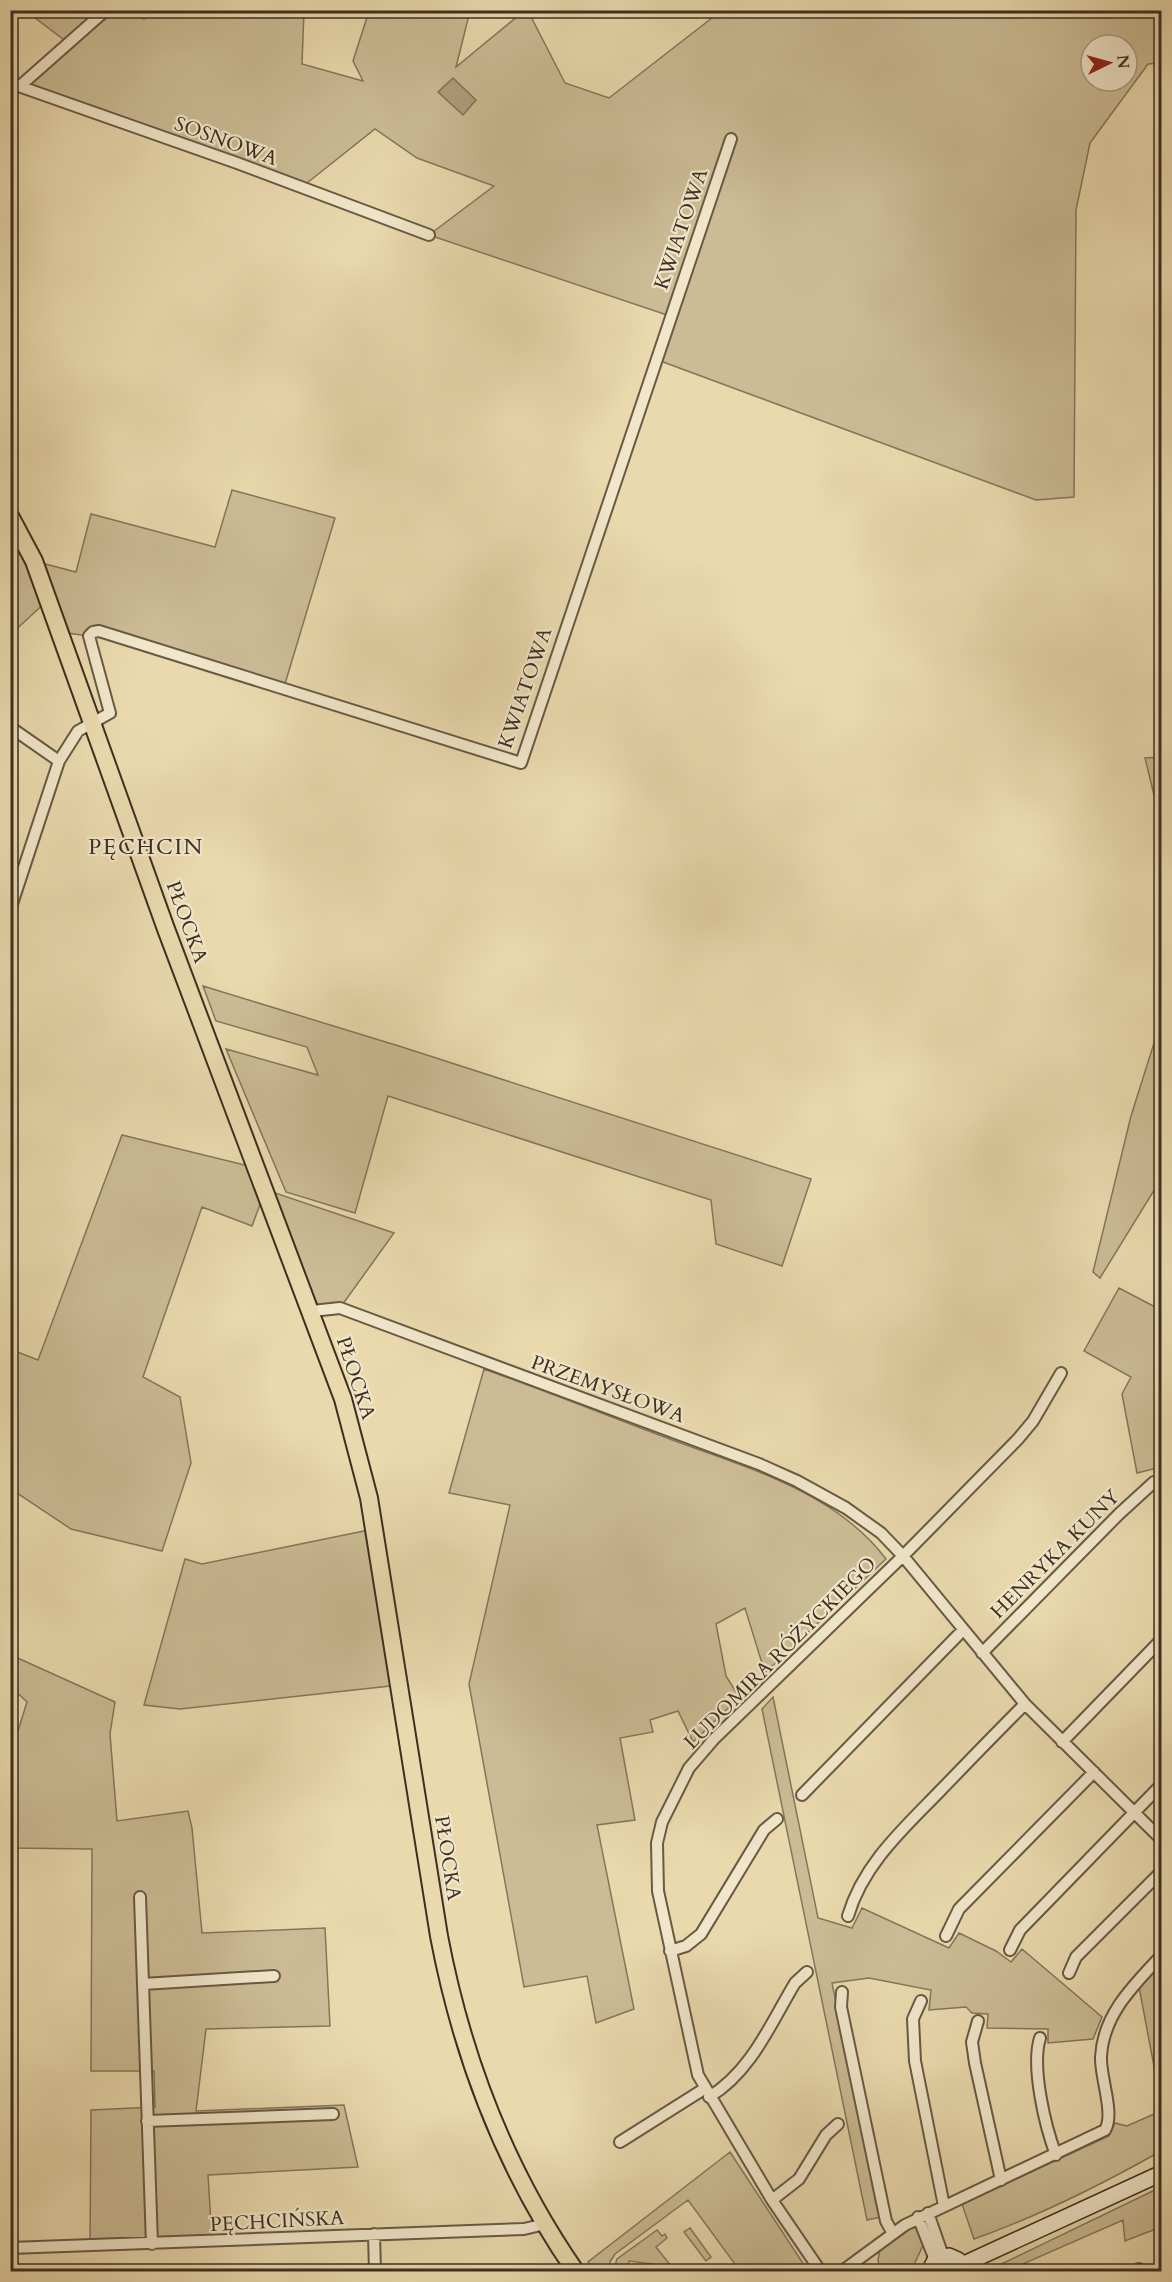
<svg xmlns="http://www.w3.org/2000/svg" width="1172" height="2282" viewBox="0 0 1172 2282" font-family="Cardo,serif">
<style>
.green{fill:#ccbc95;stroke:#84765c;stroke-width:1.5;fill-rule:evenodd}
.water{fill:#af9f7e;stroke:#817259;stroke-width:1.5}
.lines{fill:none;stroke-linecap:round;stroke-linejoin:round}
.street-casing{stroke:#685a45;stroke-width:14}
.secondary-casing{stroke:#3d2f22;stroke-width:18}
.primary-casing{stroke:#3d2f22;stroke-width:20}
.street{stroke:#f1e6ca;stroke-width:10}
.secondary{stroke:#f1e6ca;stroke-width:15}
.primary{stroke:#e9d9ad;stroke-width:16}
.labels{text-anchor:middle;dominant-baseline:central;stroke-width:4.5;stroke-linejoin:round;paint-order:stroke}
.street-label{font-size:20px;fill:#3d2f22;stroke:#f1e6ca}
.quarter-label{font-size:22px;letter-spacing:1.5px;fill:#3d2f22;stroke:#f1e6ca}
</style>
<rect width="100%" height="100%" fill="#e9d9ad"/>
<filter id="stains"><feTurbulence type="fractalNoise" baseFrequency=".00333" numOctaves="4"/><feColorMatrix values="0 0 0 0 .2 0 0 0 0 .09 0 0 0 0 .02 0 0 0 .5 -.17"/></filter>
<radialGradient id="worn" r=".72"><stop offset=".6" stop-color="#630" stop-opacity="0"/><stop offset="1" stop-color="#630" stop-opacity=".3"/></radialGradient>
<path class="green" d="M 158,10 L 304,11 L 302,64 L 363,81 L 353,61 L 369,11 L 470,11 L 456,67 L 524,11 L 528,11 L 565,83 L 609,98 L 721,11 L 1161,11 L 1161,63 L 1148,64 L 1090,143 L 1076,210 L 1074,497 L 1036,500 L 655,359 L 670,316 L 429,235 L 494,186 L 417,158 L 375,129 L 302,187 L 20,86 L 68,43 L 26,11 L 138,11 L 144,19 ZM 1091,45 L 1127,45 L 1127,81 L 1091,81 Z
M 232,490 L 335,518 L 284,687 L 99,631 L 89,636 L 60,632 L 48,600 L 11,634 L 10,516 L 34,561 L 76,572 L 91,514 L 215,547 Z
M 1161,757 L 1162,757 L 1161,824 L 1145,758 Z
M 203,986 L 402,1047 L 811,1179 L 782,1266 L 716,1244 L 711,1200 L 388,1096 L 355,1213 L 286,1192 L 226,1049 L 318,1075 L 307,1047 L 216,1021 Z
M 1161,1021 L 1161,1179 L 1100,1278 L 1093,1272 L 1131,1116 Z
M 122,1135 L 257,1168 L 266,1190 L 394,1233 L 340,1308 L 312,1311 L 265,1191 L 252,1226 L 202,1207 L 143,1377 L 180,1397 L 191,1463 L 162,1551 L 71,1529 L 11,1489 L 10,1349 L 38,1360 Z
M 1119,1288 L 1159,1309 L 1161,1322 L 1161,1467 L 1137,1473 L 1122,1394 L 1131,1377 L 1084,1351 Z
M 484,1369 C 545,1391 606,1415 667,1438 C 744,1467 835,1491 886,1559 L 765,1673 L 745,1608 L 716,1624 L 726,1676 L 736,1692 L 745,1692 L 693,1742 L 678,1711 L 650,1720 L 653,1732 L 620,1738 L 635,1820 L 597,1825 L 634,2009 L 596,2023 L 587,1976 L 524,1987 L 469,1684 L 510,1505 L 449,1493 Z
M 374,1529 L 399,1685 L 180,1709 L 144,1705 L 185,1559 L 202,1564 Z
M 11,1655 L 115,1702 L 110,1734 L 117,1821 L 188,1811 L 192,1828 L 202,1933 L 325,1928 L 330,2026 L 206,2029 L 196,2111 L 344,2105 L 358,2167 L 208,2175 L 212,2240 L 90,2247 L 91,2110 L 155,2107 L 154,2071 L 91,2071 L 92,1849 L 11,1848 L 11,1731 L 18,1731 L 27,1702 L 11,1687 Z
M 773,1697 L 818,1918 L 852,1928 L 862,1908 L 949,1948 L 959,1933 L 996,1951 L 1011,1962 L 1022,1949 L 1102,2017 L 1093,2039 L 1048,2043 L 1048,2029 L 987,2028 L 988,2014 L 972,2013 L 966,2007 L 929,2010 L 931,1990 L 869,1978 L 832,1983 L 881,2217 L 867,2220 L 762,1709 Z
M 1161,1963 L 1161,2103 L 1139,1987 Z
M 1161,2111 L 1161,2151 C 1101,2185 1039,2216 974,2239 L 962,2204 L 1109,2136 L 1115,2123 L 1127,2126 Z
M 730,2152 L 808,2271 L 740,2271 L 688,2200 L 615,2254 L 610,2262 L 611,2271 L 594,2271 L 588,2262 Z
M 1161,2187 L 1161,2227 L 1125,2241 L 1123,2220 L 1007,2271 L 987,2271 Z
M 912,2227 L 918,2229 L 925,2241 L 911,2271 L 880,2271 L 878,2260 L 880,2249 Z
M 690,2228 L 711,2257 L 706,2261 L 684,2232 Z
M 657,2230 L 662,2236 L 665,2234 L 667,2238 L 656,2247 L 675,2271 L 651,2271 L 652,2264 L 629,2261 L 627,2270 L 637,2271 L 617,2271 L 615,2265 L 617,2259 Z"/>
<path class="water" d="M 453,78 L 476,100 L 463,115 L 438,92 Z"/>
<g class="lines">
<g class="street-casing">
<path id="street" d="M 10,83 L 237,163 L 429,235
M 20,86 L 106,10
M 10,727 L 59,761
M 10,910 L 59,761 L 78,731 L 110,713 L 89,636 L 93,632 L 99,631 L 521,763 L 731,139
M 312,1311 L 340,1308 L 759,1464 L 797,1481 L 846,1508 L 881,1533 L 903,1556 L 1025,1704 L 1162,1840
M 982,1653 L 1119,1514 L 1154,1482
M 1062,1742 L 1162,1639
M 802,1795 L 963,1630
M 140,1897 L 152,2244
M 848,1916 C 863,1865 902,1830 939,1792 C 967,1763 996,1733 1025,1704
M 946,1936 L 959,1909 L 1094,1772
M 1010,1950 L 1020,1930 L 1162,1784
M 670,1951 L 686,1946 L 701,1934 L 764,1830 L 777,1819
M 1069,1973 L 1076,1957 L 1162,1871
M 143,1984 L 274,1976
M 842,1992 L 841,2007 L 886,2221 L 892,2232
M 921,2001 L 913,2019 L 915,2061 L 944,2206
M 978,2021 L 972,2042 L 975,2063 L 1001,2180
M 1040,2038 C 1031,2067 1045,2126 1056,2155
M 709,2097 C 751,2072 771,2023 795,1983 L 807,1972
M 147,2121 L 333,2114
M 620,2142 L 704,2089
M 772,2200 L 799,2179 L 826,2135 L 838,2124
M 928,2213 L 943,2256
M 918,2217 L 935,2260
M 374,2234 L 375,2272
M 10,2248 L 524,2229 L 545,2224
M 1139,2269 L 1145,2272
M 821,2272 L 772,2200 L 698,2075 L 658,1891 L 657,1843 L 662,1822 L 689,1768 L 714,1739 L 903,1556 L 1018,1439 L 1033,1421 L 1061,1373
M 841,2272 L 905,2225 L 1105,2130 C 1115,2114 1100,2077 1101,2057 C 1103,2014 1134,1985 1162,1955"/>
</g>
<g class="secondary-casing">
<path id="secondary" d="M 962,2265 L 1162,2173
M 929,2272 L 935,2260 L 949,2256 L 958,2260 L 963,2272"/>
</g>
<g class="primary-casing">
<path id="primary" d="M 10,516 L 34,561 L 166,929 L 343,1399 L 369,1498 L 439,1936 C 462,2057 505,2170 576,2272"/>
</g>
<use href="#street" class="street"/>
<use href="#secondary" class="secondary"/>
<use href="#primary" class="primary"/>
</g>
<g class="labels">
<g class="street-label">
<text transform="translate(226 141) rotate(20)">SOSNOWA</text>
<text transform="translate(681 229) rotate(-71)">KWIATOWA</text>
<text transform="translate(525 688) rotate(-71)">KWIATOWA</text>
<text transform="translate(187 922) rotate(70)">PŁOCKA</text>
<text transform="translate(356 1378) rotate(72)">PŁOCKA</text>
<text transform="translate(608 1389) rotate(20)">PRZEMYSŁOWA</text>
<text transform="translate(1055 1554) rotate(-45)">HENRYKA KUNY</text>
<text transform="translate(780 1653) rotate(-45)">LUDOMIRA RÓŻYCKIEGO</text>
<text transform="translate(448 1858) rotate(81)">PŁOCKA</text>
<text transform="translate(277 2221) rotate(-3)">PĘCHCIŃSKA</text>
</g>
<g class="quarter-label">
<text x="146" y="847">PĘCHCIN</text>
</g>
</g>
<rect width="1172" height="2282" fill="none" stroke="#e9d9ad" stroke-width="36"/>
<rect x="12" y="12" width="1148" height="2258" fill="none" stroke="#3d2f22" stroke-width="3"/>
<rect x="18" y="18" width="1136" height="2246" fill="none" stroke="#3d2f22" stroke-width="1.5"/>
<g transform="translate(1109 63) rotate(85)"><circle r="28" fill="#f1e6ca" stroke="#a99d87" stroke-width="1.5"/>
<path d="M0-4.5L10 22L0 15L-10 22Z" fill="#8f2418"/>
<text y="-9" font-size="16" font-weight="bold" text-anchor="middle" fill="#3d2f22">N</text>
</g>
<rect width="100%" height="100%" filter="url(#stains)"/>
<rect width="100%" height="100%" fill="url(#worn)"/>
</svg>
